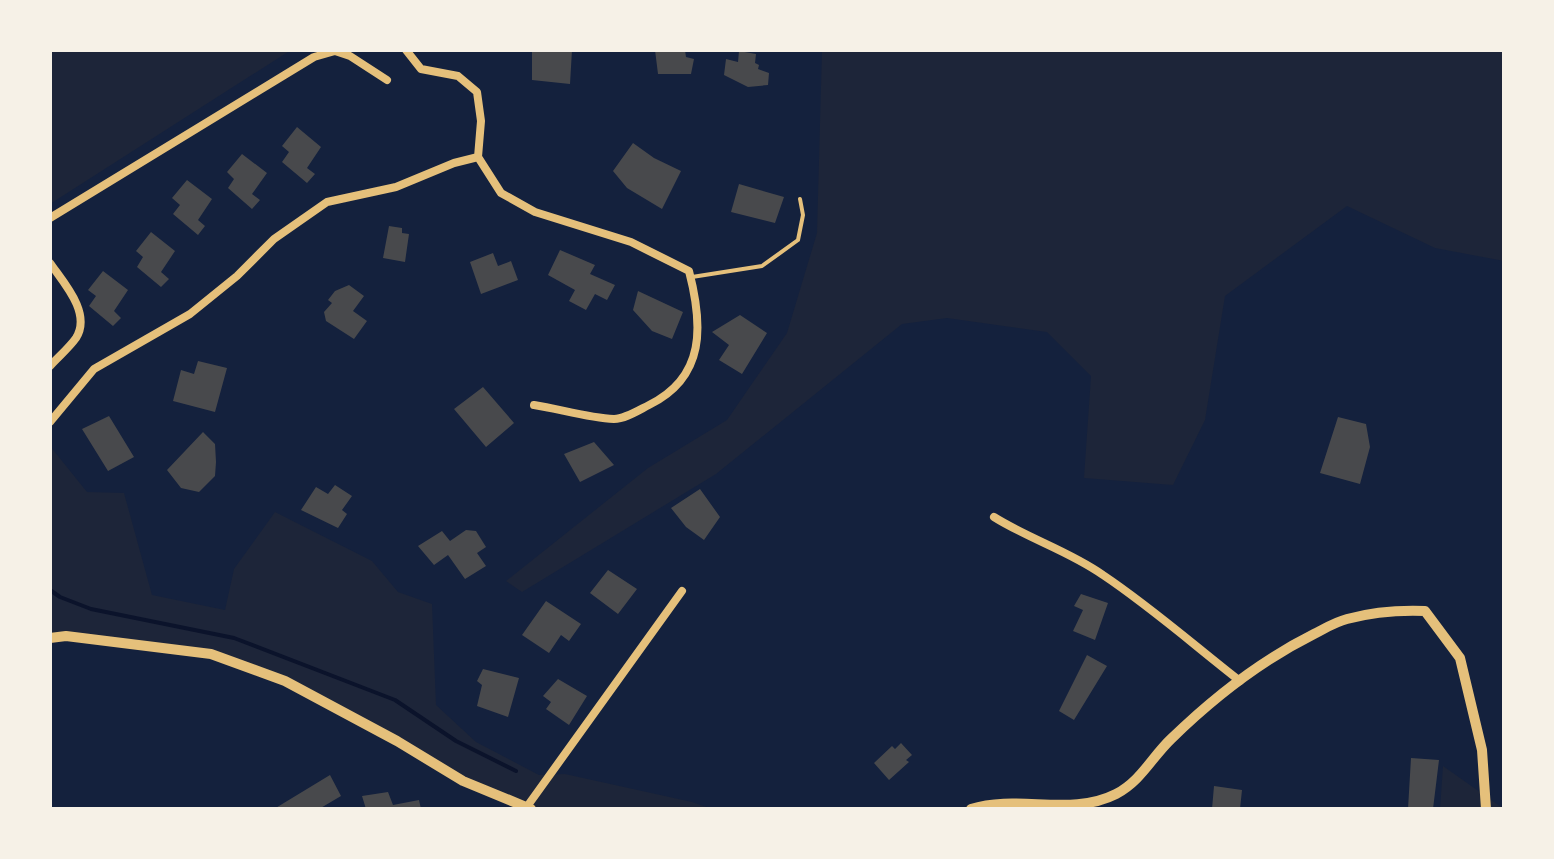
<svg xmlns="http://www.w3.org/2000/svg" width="1554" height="859" viewBox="0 0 1554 859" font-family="Merriweather,serif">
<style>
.green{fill:#1d2539}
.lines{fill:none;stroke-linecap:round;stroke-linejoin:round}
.stream{stroke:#0b132b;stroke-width:4}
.building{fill:#48494c}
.service{stroke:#e5c07b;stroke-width:4}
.minor{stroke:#e5c07b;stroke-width:8}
.tertiary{stroke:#e5c07b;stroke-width:10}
</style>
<rect width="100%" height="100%" fill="#14213d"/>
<path class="green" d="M 50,50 L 291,50 L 50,204 Z
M 822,50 L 1504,50 L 1504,261 L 1435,248 L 1347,206 L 1225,296 L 1205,420 L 1173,485 L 1084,478 L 1091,376 L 1047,332 L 947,318 L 902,324 L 716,474 L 522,592 L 506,581 L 648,468 L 727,420 L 787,333 L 817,233 Z
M 50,446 L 87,492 L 124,493 L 152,595 L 225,610 L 234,569 L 275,512 L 372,561 L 398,592 L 432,604 L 436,705 L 476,742 L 539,775 L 565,774 L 692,802 L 712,809 L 531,809 L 463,781 L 320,700 L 211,654 L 50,638 Z
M 1443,766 L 1504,809 L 1440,809 Z"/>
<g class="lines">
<path class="stream" d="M 50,590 L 60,597 L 91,609 L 234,638 L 395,700 L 456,741 L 516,771"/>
</g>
<path class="building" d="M 532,50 L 572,50 L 570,84 L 532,80 Z
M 655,50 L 685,50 L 686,57 L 694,59 L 691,74 L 658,74 Z
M 739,51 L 756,54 L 755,63 L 759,65 L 758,69 L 769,73 L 768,85 L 748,87 L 724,75 L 726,59 L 738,62 Z
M 297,127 L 321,147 L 307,168 L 315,174 L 307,183 L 282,162 L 289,152 L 282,146 Z
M 633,143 L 654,158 L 681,171 L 662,209 L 627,188 L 613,171 Z
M 242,154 L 267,173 L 252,194 L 260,200 L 252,209 L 228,188 L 234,179 L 227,172 Z
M 187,180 L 212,199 L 198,220 L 205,226 L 198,235 L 173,214 L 180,205 L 172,198 Z
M 739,184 L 784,197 L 775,223 L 731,212 Z
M 389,226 L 402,228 L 402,233 L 409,234 L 405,262 L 383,258 Z
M 151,232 L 175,251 L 161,272 L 169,279 L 161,287 L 137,267 L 143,257 L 136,251 Z
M 560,250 L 595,265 L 590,274 L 615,285 L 607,300 L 595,294 L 586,310 L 569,301 L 575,290 L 548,275 Z
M 493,253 L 498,266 L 511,261 L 518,280 L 481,294 L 470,262 Z
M 103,271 L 128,290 L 114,311 L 121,318 L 113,326 L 89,306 L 96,296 L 88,290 Z
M 349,285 L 364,296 L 353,311 L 367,321 L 354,339 L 326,321 L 324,312 L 332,303 L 328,300 L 335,291 Z
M 638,291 L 683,312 L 672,339 L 652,331 L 633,310 Z
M 740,315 L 767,333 L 742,374 L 719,360 L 729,345 L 712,332 Z
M 198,361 L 227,368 L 215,412 L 173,401 L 181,370 L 194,374 Z
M 483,387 L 514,423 L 486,447 L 454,409 Z
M 109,416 L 134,457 L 108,471 L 82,429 Z
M 1338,417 L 1366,424 L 1370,447 L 1360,484 L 1320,473 Z
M 203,432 L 215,444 L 216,462 L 215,476 L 199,492 L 181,488 L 167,470 Z
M 594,442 L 614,465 L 580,482 L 564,454 Z
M 335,485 L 352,496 L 342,510 L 347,514 L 338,528 L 301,510 L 316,487 L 328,494 Z
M 700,489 L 720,517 L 704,540 L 686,527 L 671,508 Z
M 466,530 L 476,531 L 486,547 L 477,553 L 486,566 L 465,579 L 448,555 L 434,565 L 418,546 L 442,531 L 450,541 Z
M 608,570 L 637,589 L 618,614 L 590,593 Z
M 1081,594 L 1108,603 L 1095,640 L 1073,631 L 1083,610 L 1074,606 Z
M 546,601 L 581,624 L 569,641 L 561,635 L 549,653 L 522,635 Z
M 1087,655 L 1107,666 L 1074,720 L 1059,711 Z
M 483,669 L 519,678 L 508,717 L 477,706 L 482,685 L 477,681 Z
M 558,679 L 587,696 L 569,725 L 546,709 L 551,702 L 543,696 Z
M 901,743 L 912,755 L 906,760 L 909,762 L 889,780 L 874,763 L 892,746 L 895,749 Z
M 1411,758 L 1439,760 L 1433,809 L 1408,809 Z
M 330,775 L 341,796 L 319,809 L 274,809 Z
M 1214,786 L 1242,790 L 1240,809 L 1212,809 Z
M 388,792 L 393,805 L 419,800 L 421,809 L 366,809 L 362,796 Z"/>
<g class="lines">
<path class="service" d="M 692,277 L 762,266 L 798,240 L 803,215 L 800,199"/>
<path class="minor" d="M 478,157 L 501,193 L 535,212 L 631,242 L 689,271 C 703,325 706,377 649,405 C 639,410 625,419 614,419 C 588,418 560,409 534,405
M 50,218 L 314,57 L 335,51 L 350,56 L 387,80
M 50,263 C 63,282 92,313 76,338 C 69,348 58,357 50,366
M 50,422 L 94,369 L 190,314 L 237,276 L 274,239 L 327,202 L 396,187 L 454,163 L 478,157 L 481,121 L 477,92 L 458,76 L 421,69 L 406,50
M 994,517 C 1029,539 1069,551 1103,575 C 1151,607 1195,646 1240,681
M 526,808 L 682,591"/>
<path class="tertiary" d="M 50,638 L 66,636 L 211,654 L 285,681 L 397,741 L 463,781 L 531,809
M 971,809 C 1018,794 1071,817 1116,794 C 1141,781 1152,757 1171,739 C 1213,698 1262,660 1314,634 C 1324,629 1335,622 1347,619 C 1373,612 1399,610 1425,611 L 1460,658 L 1482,750 L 1486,809"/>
</g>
<rect width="1554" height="859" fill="none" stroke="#f6f1e7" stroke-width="104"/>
</svg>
